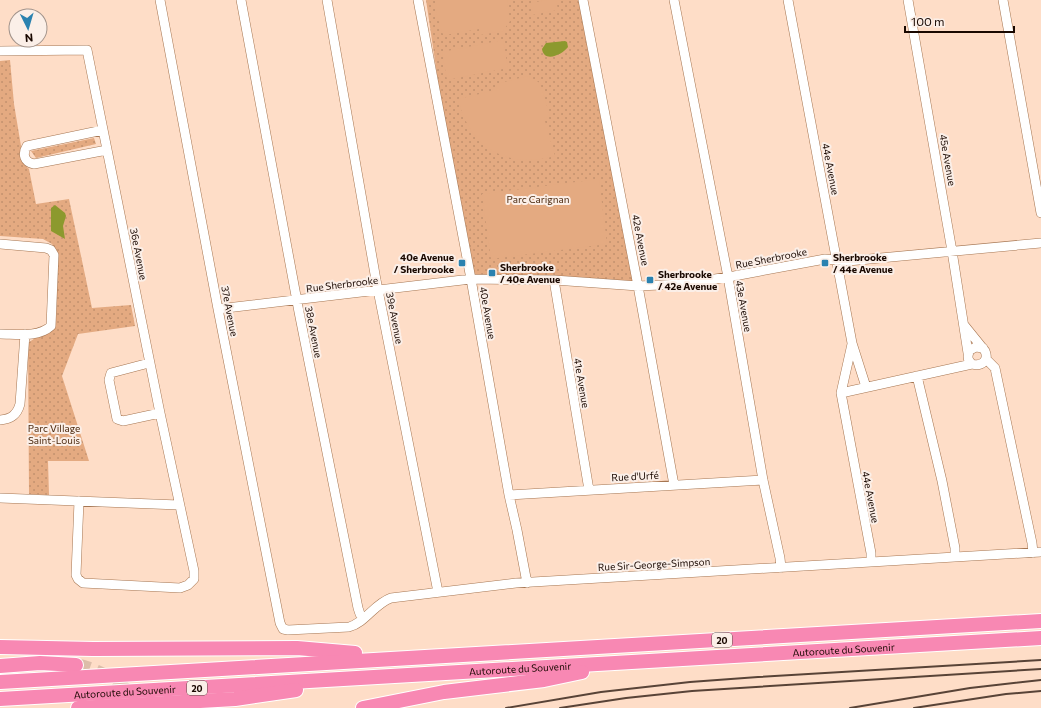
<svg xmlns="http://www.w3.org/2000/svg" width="1041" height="708" viewBox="0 0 1041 708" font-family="Commissioner,sans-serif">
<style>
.grass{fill:url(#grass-dots)}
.pitch{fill:#e4aa81}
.water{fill:#8c992e}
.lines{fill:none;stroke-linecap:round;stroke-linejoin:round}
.highway-tunnel{stroke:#dcbda9;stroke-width:14;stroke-dasharray:14 7;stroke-linecap:butt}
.minor-casing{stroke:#a67652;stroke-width:10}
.highway-casing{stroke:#fff;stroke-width:16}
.minor{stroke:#fff;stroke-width:9}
.highway{stroke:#f888b3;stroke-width:14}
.rail{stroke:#584337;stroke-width:2}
.poi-dot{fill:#2a82b0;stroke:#fbefe8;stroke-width:1.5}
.labels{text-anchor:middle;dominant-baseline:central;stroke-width:4;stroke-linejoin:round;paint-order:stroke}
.shield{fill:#fbefe8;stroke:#5d4d46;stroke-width:1}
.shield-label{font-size:9px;font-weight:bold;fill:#190800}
.street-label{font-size:10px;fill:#190800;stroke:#fbefe8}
.park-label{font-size:10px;fill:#4c2a0f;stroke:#fbefe8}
.poi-label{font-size:10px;font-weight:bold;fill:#190800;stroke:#fbefe8;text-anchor:start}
</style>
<defs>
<pattern id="grass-dots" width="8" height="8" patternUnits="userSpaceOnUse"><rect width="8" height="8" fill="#e4aa81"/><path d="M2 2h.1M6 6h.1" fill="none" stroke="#c3916e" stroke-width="1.8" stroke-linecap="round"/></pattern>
</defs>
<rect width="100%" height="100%" fill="#feddc7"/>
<path class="grass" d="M 426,0 L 582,0 L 638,285 L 467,278 Z
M 10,60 L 14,104 L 24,164 L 29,169 L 36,204 L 69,199 L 92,308 L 131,305 L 135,326 L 78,334 L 62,376 L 89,461 L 48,461 L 49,495 L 29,494 L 28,343 L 35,338 L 50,333 L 56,324 L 58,254 L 52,244 L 43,239 L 0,236 L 0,61 Z
M 94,138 L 96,144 L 36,158 L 31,151 Z"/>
<path class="pitch" d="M 436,0 L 507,0 L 510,21 L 503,31 L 480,35 L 479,29 L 445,35 L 442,33 L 436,11 Z
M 547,0 L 556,0 L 558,10 L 532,15 L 530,3 Z
M 503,40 L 508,68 L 447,80 L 442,52 Z
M 528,76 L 540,83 L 550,116 L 544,118 L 555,156 C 507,170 469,147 458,99 L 497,90 L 496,84 Z
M 599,179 L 607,244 L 491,259 L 482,194 Z"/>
<path class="water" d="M 565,41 L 567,42 L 568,47 C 562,55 544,63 542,49 L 546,43 Z
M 55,205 L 65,213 L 66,216 L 63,226 L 65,239 L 51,231 L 51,208 Z"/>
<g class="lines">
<path class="highway-tunnel" d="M 76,665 C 99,670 117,681 134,697"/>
<g class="minor-casing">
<path id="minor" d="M 160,0 L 218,309 L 280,623 L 283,629 L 288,630 L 349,627 C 365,623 374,604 391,598 L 516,583 L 1041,552
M 241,0 L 299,312 L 358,608 L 360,614 L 363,618
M 327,0 L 376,280 L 438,592
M 418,0 L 471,279 L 509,495 L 517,530 L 527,583
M 583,0 L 638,286 L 674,485
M 674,0 L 728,277 L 763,480 L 780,558 L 781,568
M 788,0 L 852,343 L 866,387
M 908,0 L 952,251 L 968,353
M 1003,0 L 1041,213
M 0,51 L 87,50 L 160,413 L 194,571 L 194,579 L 188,585 L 180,588 L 83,583 L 78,579 L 76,575 L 79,501
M 103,130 L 27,146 C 22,154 24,162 34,164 L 107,150
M 0,244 L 46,248 L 51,250 L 54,255 L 51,326 C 38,338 16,334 0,334
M 554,280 L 589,490
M 218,309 L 471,279 L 554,280 L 638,286 L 683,284 L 734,276 L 825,259 L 848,261 L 1041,243
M 964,325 L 985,351 C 989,360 982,367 972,364 C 967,360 967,356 970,350 L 976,347 L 983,348
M 852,344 L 841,393 L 871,553 L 871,562
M 986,359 L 995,368 L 1032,543 L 1033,553
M 149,363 L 111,373 L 109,380 L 117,419 L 123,421 L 160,413
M 917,376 L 942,481 L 955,548 L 955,557
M 841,393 L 972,364
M 0,420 C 11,419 17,415 20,404 L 25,334
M 509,495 L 763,480
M 0,498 L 179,505"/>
</g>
<g class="highway-casing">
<g id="highway">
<path d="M 0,647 L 93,649 L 297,648 L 355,653"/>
<path d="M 0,666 L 40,663 L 76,665"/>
<path d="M 0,682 C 347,661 694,641 1041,621"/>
<path id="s1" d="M 0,699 L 1041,638"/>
<path d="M 78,708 L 235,699 L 296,690"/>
<path d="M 363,708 L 444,692 L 544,680 L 582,672"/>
</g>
</g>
<use href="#minor" class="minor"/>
<use href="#highway" class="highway"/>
<path class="rail" d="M 506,708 L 601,692 L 690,682 L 758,677 L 1041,660
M 560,708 L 626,698 L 692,691 L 1041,669
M 850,708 L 970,688 L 1041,680
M 914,708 L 1006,694 L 1041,691"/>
</g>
<g class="poi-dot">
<rect x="458" y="259" width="8" height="8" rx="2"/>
<rect x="821" y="259" width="8" height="8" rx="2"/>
<rect x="488" y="269" width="8" height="8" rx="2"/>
<rect x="646" y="276" width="8" height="8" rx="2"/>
</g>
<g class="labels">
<g class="shield">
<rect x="712" y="633" width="20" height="14" rx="3"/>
<rect x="187" y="681" width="20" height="14" rx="3"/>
</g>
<g class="shield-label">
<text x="722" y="640">20</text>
<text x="197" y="688">20</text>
</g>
<g class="street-label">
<text transform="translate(948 160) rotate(80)">45e Avenue</text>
<text transform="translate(831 169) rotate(79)">44e Avenue</text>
<text transform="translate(641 240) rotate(79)">42e Avenue</text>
<text transform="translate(139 254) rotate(79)">36e Avenue</text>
<text transform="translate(771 258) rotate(-11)">Rue Sherbrooke</text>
<text transform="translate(342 284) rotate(-7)">Rue Sherbrooke</text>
<text transform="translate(744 306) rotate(80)">43e Avenue</text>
<text transform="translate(230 311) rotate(79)">37e Avenue</text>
<text transform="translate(488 313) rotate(80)">40e Avenue</text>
<text transform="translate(395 318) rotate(79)">39e Avenue</text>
<text transform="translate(314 332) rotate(79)">38e Avenue</text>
<text transform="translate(582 383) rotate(80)">41e Avenue</text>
<text transform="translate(635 476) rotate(-3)">Rue d'Urfé</text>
<text transform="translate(871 497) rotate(79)">44e Avenue</text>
<text transform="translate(654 564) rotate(-3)">Rue Sir-George-Simpson</text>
<text stroke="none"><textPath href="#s1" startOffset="845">Autoroute du Souvenir</textPath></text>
<text stroke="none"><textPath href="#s1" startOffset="521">Autoroute du Souvenir</textPath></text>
<text stroke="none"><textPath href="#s1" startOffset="125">Autoroute du Souvenir</textPath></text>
</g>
<g class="park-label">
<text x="538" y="199">Parc Carignan</text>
<text x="54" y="428">Parc Village<tspan x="54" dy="12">Saint-Louis</tspan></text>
</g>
<g class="poi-label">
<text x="454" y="257" text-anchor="end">40e Avenue<tspan x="454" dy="12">/ Sherbrooke</tspan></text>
<text x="833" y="257">Sherbrooke<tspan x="833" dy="12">/ 44e Avenue</tspan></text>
<text x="500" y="267">Sherbrooke<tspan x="500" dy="12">/ 40e Avenue</tspan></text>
<text x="658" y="274">Sherbrooke<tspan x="658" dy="12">/ 42e Avenue</tspan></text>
</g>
</g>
<g transform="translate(28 28) rotate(175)"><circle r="19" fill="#fbefe8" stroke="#a1938b"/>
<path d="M0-3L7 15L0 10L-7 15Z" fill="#2a82b0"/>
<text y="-6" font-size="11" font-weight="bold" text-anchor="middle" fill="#190800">N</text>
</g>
<path d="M905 26v6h109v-6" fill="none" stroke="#190800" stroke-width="2"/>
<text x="911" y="26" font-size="12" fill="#190800" stroke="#fbefe8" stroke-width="3" paint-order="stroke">100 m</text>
</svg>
